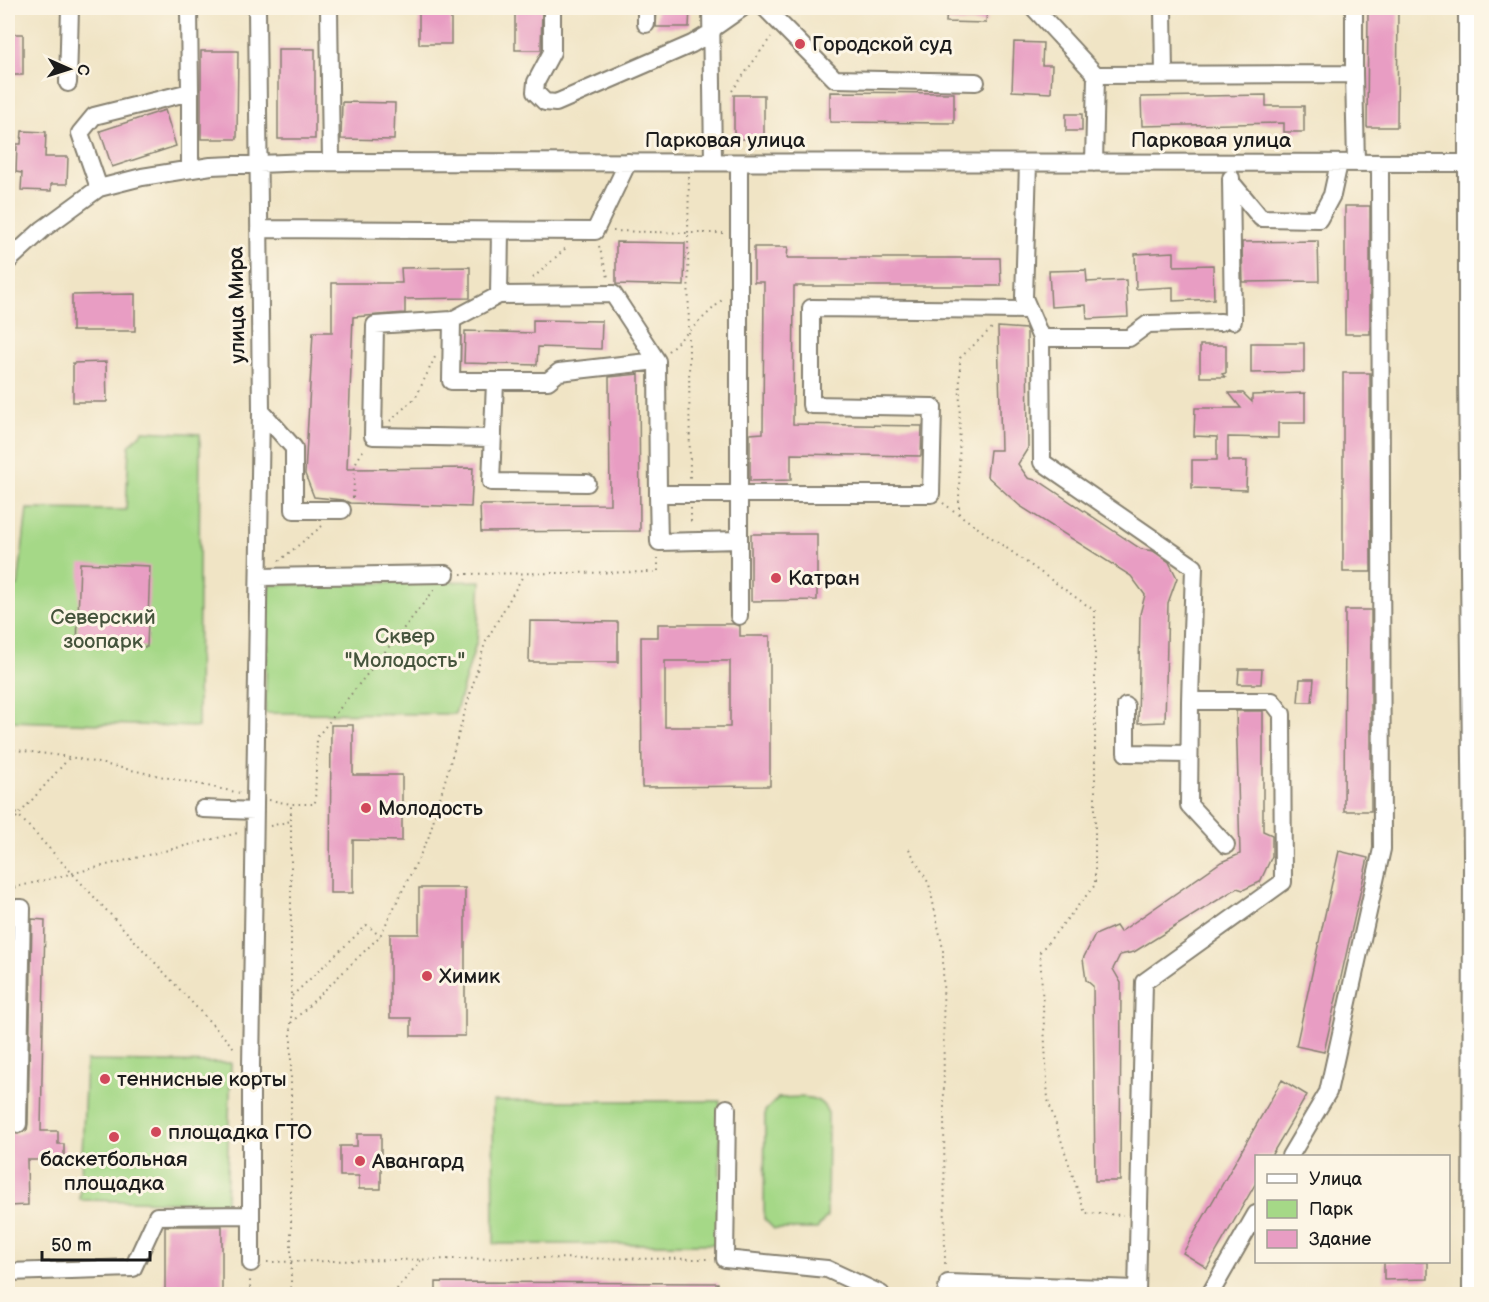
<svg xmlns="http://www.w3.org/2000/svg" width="1489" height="1302" viewBox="0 0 1489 1302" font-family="'Balsamiq Sans',sans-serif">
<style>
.green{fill:#a5d887;stroke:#607a52;stroke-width:1.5}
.building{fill:#e89dc3;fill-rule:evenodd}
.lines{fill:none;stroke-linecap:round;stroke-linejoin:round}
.minor-casing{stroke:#868070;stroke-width:20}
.major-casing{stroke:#868070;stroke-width:26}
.path{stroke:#868070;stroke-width:2;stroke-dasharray:1.5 4.5;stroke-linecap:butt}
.minor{stroke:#fff;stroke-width:16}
.major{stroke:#fff;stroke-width:22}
.poi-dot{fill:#d1495b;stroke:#fcf5e5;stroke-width:2}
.labels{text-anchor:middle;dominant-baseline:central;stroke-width:6;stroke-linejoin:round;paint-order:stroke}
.poi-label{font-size:21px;fill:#1c1c1c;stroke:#fcf5e5;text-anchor:start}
.street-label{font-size:21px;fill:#1c1c1c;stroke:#fcf5e5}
.park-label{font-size:21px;fill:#45543c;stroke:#fcf5e5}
</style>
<rect width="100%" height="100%" fill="#fcf5e5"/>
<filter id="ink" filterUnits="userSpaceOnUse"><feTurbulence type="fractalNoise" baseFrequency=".0167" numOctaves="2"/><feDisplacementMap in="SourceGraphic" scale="12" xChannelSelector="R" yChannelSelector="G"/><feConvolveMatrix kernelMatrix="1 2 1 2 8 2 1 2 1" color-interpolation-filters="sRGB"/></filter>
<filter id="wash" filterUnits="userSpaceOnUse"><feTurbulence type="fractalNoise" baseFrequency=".008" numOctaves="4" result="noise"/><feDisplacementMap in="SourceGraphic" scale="24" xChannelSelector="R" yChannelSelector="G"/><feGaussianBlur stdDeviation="1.35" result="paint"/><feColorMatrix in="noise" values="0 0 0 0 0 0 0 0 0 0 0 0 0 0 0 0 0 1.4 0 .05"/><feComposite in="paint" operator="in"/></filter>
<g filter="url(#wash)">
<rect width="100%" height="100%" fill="#f0e4c5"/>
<path class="green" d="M 143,431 L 200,434 L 198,727 L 8,721 L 8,587 L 18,586 L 27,509 L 126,510 L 129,446 Z
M 481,581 L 477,640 L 455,714 L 265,713 L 268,585 Z
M 86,1061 L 231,1063 L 226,1203 L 80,1200 Z
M 778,1098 C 797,1098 820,1092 828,1113 L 827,1216 L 817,1229 L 774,1229 L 764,1219 L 765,1111 Z
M 493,1101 L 720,1101 L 720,1244 L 494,1244 Z"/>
<g id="blocks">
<path class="building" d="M 419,8 L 451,8 L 451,44 L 419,44 Z
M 515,8 L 542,8 L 541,50 L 515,50 Z
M 657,8 L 690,8 L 689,27 L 656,27 Z
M 947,8 L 987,8 L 986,23 L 946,22 Z
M 1368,8 L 1398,8 L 1397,127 L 1367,127 Z
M 8,34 L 23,34 L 23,75 L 8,75 Z
M 1014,42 L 1043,43 L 1042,65 L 1052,65 L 1051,93 L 1012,91 Z
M 278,49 L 315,49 L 315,139 L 278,139 Z
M 201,51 L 238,51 L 237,139 L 201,139 Z
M 830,92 L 954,93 L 954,123 L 830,122 Z
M 734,95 L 764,95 L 764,139 L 734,139 Z
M 1266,95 L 1266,106 L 1304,106 L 1304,132 L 1284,132 L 1284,123 L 1142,126 L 1141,97 Z
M 342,102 L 395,103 L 394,140 L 341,139 Z
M 165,110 L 176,146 L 112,167 L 100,131 Z
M 1066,114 L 1082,114 L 1082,131 L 1066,131 Z
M 22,131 L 46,132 L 45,157 L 68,157 L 67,184 L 51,184 L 51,191 L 21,190 L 22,173 L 16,172 L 17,144 L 21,144 Z
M 1345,206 L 1370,206 L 1370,334 L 1345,334 Z
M 1318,241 L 1319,281 L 1243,282 L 1242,242 Z
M 616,242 L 685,243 L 684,286 L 616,284 Z
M 754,247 L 788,247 L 787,258 L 1000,258 L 1001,286 L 794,286 L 793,424 L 922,426 L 921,456 L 791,454 L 791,480 L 750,481 L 750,434 L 763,433 L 764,282 L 754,282 Z
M 1174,252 L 1174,266 L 1213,265 L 1214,299 L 1173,301 L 1173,287 L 1136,289 L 1135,254 Z
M 470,267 L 470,298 L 405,299 L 405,313 L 353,317 L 347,469 L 473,468 L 471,507 L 350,503 L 343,500 L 314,497 L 305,474 L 313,332 L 332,332 L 332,283 L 402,283 L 401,268 Z
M 1086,270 L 1087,282 L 1126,280 L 1128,317 L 1087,319 L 1086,305 L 1051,307 L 1049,271 Z
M 135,294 L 135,331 L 72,331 L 72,295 Z
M 533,320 L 602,321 L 601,349 L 538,347 L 537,365 L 464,363 L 465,331 L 533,333 Z
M 998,327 L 1026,329 L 1027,331 L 1028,448 L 1018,464 L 1028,478 L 1039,481 L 1141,549 L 1153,551 L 1169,562 L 1177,578 L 1168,603 L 1165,722 L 1138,723 L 1140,614 L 1145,595 L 1131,576 L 1020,506 L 987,476 L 990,450 L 1001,450 Z
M 1251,343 L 1304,343 L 1304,372 L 1251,373 Z
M 1200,345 L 1226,345 L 1226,373 L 1222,374 L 1225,377 L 1200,377 Z
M 106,362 L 107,402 L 73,402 L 73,363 Z
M 1343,373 L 1370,373 L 1371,572 L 1343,572 Z
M 639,374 L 640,531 L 481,532 L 480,505 L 610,504 L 609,377 Z
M 1229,393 L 1243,393 L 1252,402 L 1252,395 L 1305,393 L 1305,423 L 1278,423 L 1278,438 L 1228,437 L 1228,461 L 1247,461 L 1246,490 L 1192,488 L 1192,460 L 1217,460 L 1217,437 L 1194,436 L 1195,408 L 1241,408 Z
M 751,534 L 817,534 L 817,600 L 751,601 Z
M 80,563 L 150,566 L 147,647 L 77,645 Z
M 1345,610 L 1371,610 L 1371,811 L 1344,811 Z
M 530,621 L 618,622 L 618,662 L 529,662 Z
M 658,624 L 733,624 L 740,626 L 740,636 L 770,636 L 770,786 L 642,787 L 641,637 L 658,637 ZM 665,661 L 730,661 L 730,727 L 665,727 Z
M 1239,669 L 1262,669 L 1261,684 L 1238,684 Z
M 1300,679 L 1314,679 L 1312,702 L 1298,702 Z
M 1236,711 L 1263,711 L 1263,831 L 1272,835 L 1272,856 L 1260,882 L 1243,890 L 1237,888 L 1134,952 L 1120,955 L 1113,969 L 1121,983 L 1120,1181 L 1095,1181 L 1093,986 L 1086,980 L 1083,959 L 1095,935 L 1116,926 L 1120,932 L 1221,862 L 1240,854 Z
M 331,725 L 353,725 L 353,775 L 402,775 L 402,841 L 353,840 L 353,893 L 330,893 Z
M 1339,851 L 1368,858 L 1324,1052 L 1296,1046 Z
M 419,888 L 465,888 L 465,1036 L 411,1036 L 411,1018 L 390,1018 L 390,934 L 419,934 Z
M 8,918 L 11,918 L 8,1124 Z
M 32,919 L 45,920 L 41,1131 L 58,1131 L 58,1144 L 64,1144 L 64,1160 L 27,1160 L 28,1205 L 8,1206 L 8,1124 L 12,1133 L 18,1134 L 27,1130 L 28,1124 Z
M 1282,1080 L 1307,1095 L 1271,1156 L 1257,1156 L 1257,1181 L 1207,1268 L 1183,1253 Z
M 357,1134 L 381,1134 L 381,1189 L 359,1189 L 359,1176 L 340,1176 L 340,1146 L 357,1146 Z
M 165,1226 L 222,1226 L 222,1294 L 165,1294 Z
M 1384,1262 L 1428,1262 L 1428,1279 L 1384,1280 Z
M 436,1282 L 718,1283 L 718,1294 L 436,1294 Z"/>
</g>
</g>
<g filter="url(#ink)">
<use href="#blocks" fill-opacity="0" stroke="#868070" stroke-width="1.5"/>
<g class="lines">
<g class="minor-casing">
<path id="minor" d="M 329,8 L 331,162
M 552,8 L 552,52 L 536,82 L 535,92 L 545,102 L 556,103 L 692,44 L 712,32
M 646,8 L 646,24
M 711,8 L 713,162
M 765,8 L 835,79 L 976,82
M 1034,8 L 1096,75
M 1163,8 L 1164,74
M 1354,8 L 1354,74
M 712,29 L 742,8
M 68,83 L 70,8
M 739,163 L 739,616
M 1028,163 L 1024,298 L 1041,338 L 1042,462 L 1194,567 L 1190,701 L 1272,701 L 1282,714 L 1283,882 L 1144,982 L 1137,1294
M 1094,163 L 1096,75 L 1354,74 L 1356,163
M 190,169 L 190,92
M 1231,178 L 1233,321
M 1231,182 L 1261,218 L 1319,219 L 1332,195 L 1339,163
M 99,188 L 80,133 L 94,116 L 190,92 L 189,8
M 259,229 L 595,231 L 628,162
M 500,231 L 499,295 L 613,294 L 657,361
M 8,261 L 43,229 L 99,188 L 142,177 L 211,166 L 308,162 L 1470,163
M 452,320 L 499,295
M 1041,338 L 1129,338 L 1148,324 L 1221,322
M 495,382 L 491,482 L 587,483
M 261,411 L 294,448 L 294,510 L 342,510
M 492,438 L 373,436 L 375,325 L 452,320 L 451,381 L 548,381 L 559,372 L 657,361 L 658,494
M 739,540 L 659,542 L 658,494 L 931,494 L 933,407 L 811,405 L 811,308 L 1028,310
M 259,577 L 446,574
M 1190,701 L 1189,805 L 1226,845
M 1126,706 L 1126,753 L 1189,754
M 203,809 L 255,811
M 8,908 L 22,908 L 18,1124
M 727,1108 L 725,1259 L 827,1269 L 881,1294
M 1290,1156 L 1328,1092 L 1382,849 L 1380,163
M 251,1263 L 251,1067 L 261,411 L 257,8
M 8,1272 L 133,1268 L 157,1216 L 250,1215
M 946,1294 L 948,1283 L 1137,1289
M 1210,1294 L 1256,1214"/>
</g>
<g class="major-casing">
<path id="major" d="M 1470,8 L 1470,374 L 1475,855 L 1474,1294"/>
</g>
<path class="path" d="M 732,91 L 771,37
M 689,177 L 688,233 L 723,233
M 613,231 L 688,233 L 690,478
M 599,246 L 608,277
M 533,278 L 567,247
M 668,351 L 723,299
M 390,421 L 416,397 L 436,355
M 353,498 L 355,464 L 364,449
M 943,503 L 1095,611 L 1095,885 L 1040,952 L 1048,1100 L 1085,1213 L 1123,1215
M 691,508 L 691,526
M 959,514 L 960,358 L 995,325
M 279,561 L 322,526
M 461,574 L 658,572 L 658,558
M 8,749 L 70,757 L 240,793
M 269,800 L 291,804 L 315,804 L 317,737 L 435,589
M 8,804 L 235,1049
M 270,826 L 291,821
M 8,827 L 70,757
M 909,849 L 929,884 L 943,949 L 945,1268
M 8,889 L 238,833
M 292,996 L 367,925 L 380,936
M 291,1023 L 380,936 L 428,839 L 485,643 L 524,574
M 267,1262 L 522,1258 L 711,1259
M 250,1294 L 250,1279
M 291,1294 L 291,804
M 393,1294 L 421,1260"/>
<use href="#minor" class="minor"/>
<use href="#major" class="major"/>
</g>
</g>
<g class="poi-dot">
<circle cx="800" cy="44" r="6"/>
<circle cx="776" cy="578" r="6"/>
<circle cx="366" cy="808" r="6"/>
<circle cx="427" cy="976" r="6"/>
<circle cx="105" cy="1079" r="6"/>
<circle cx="156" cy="1132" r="6"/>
<circle cx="114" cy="1137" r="6"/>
<circle cx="360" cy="1161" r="6"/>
</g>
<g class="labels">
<g class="poi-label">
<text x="812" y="44">Городской суд</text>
<text x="788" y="578">Катран</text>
<text x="378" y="808">Молодость</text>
<text x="439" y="976">Химик</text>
<text x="117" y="1079">теннисные корты</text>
<text x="168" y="1132">площадка ГТО</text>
<text x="114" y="1159" text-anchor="middle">баскетбольная<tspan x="114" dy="24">площадка</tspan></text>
<text x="372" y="1161">Авангард</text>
</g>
<g class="street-label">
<text x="725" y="140">Парковая улица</text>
<text x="1211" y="140">Парковая улица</text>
<text transform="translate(237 305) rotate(-91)">улица Мира</text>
</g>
<g class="park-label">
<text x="103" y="617">Северский<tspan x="103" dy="24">зоопарк</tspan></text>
<text x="405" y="636">Сквер<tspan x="405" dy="24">"Молодость"</tspan></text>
</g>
</g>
<rect width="1489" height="1302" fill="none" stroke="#fcf5e5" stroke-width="30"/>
<rect x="1255" y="1155" width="195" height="108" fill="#fcf5e5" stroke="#a29e95" stroke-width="1.5"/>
<rect x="1267" y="1174" width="30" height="9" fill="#ffffff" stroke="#a29e95" stroke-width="1.5"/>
<text x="1309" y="1185" font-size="18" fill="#1c1c1c">Улица</text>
<rect x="1267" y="1200" width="30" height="18" fill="#a5d887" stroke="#a29e95" stroke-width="1.5"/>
<text x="1309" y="1215" font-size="18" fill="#1c1c1c">Парк</text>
<rect x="1267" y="1230" width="30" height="18" fill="#e89dc3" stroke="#a29e95" stroke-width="1.5"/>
<text x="1309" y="1245" font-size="18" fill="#1c1c1c">Здание</text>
<g transform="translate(69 69) rotate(93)" stroke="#fcf5e5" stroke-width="4.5" paint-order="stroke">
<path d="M0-4.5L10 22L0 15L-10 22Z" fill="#1c1c1c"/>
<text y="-9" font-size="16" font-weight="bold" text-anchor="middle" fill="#1c1c1c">С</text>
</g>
<path d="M42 1251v9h108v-9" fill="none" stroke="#1c1c1c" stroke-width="3"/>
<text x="51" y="1251" font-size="18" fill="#1c1c1c" stroke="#fcf5e5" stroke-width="4.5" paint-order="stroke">50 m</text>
</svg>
